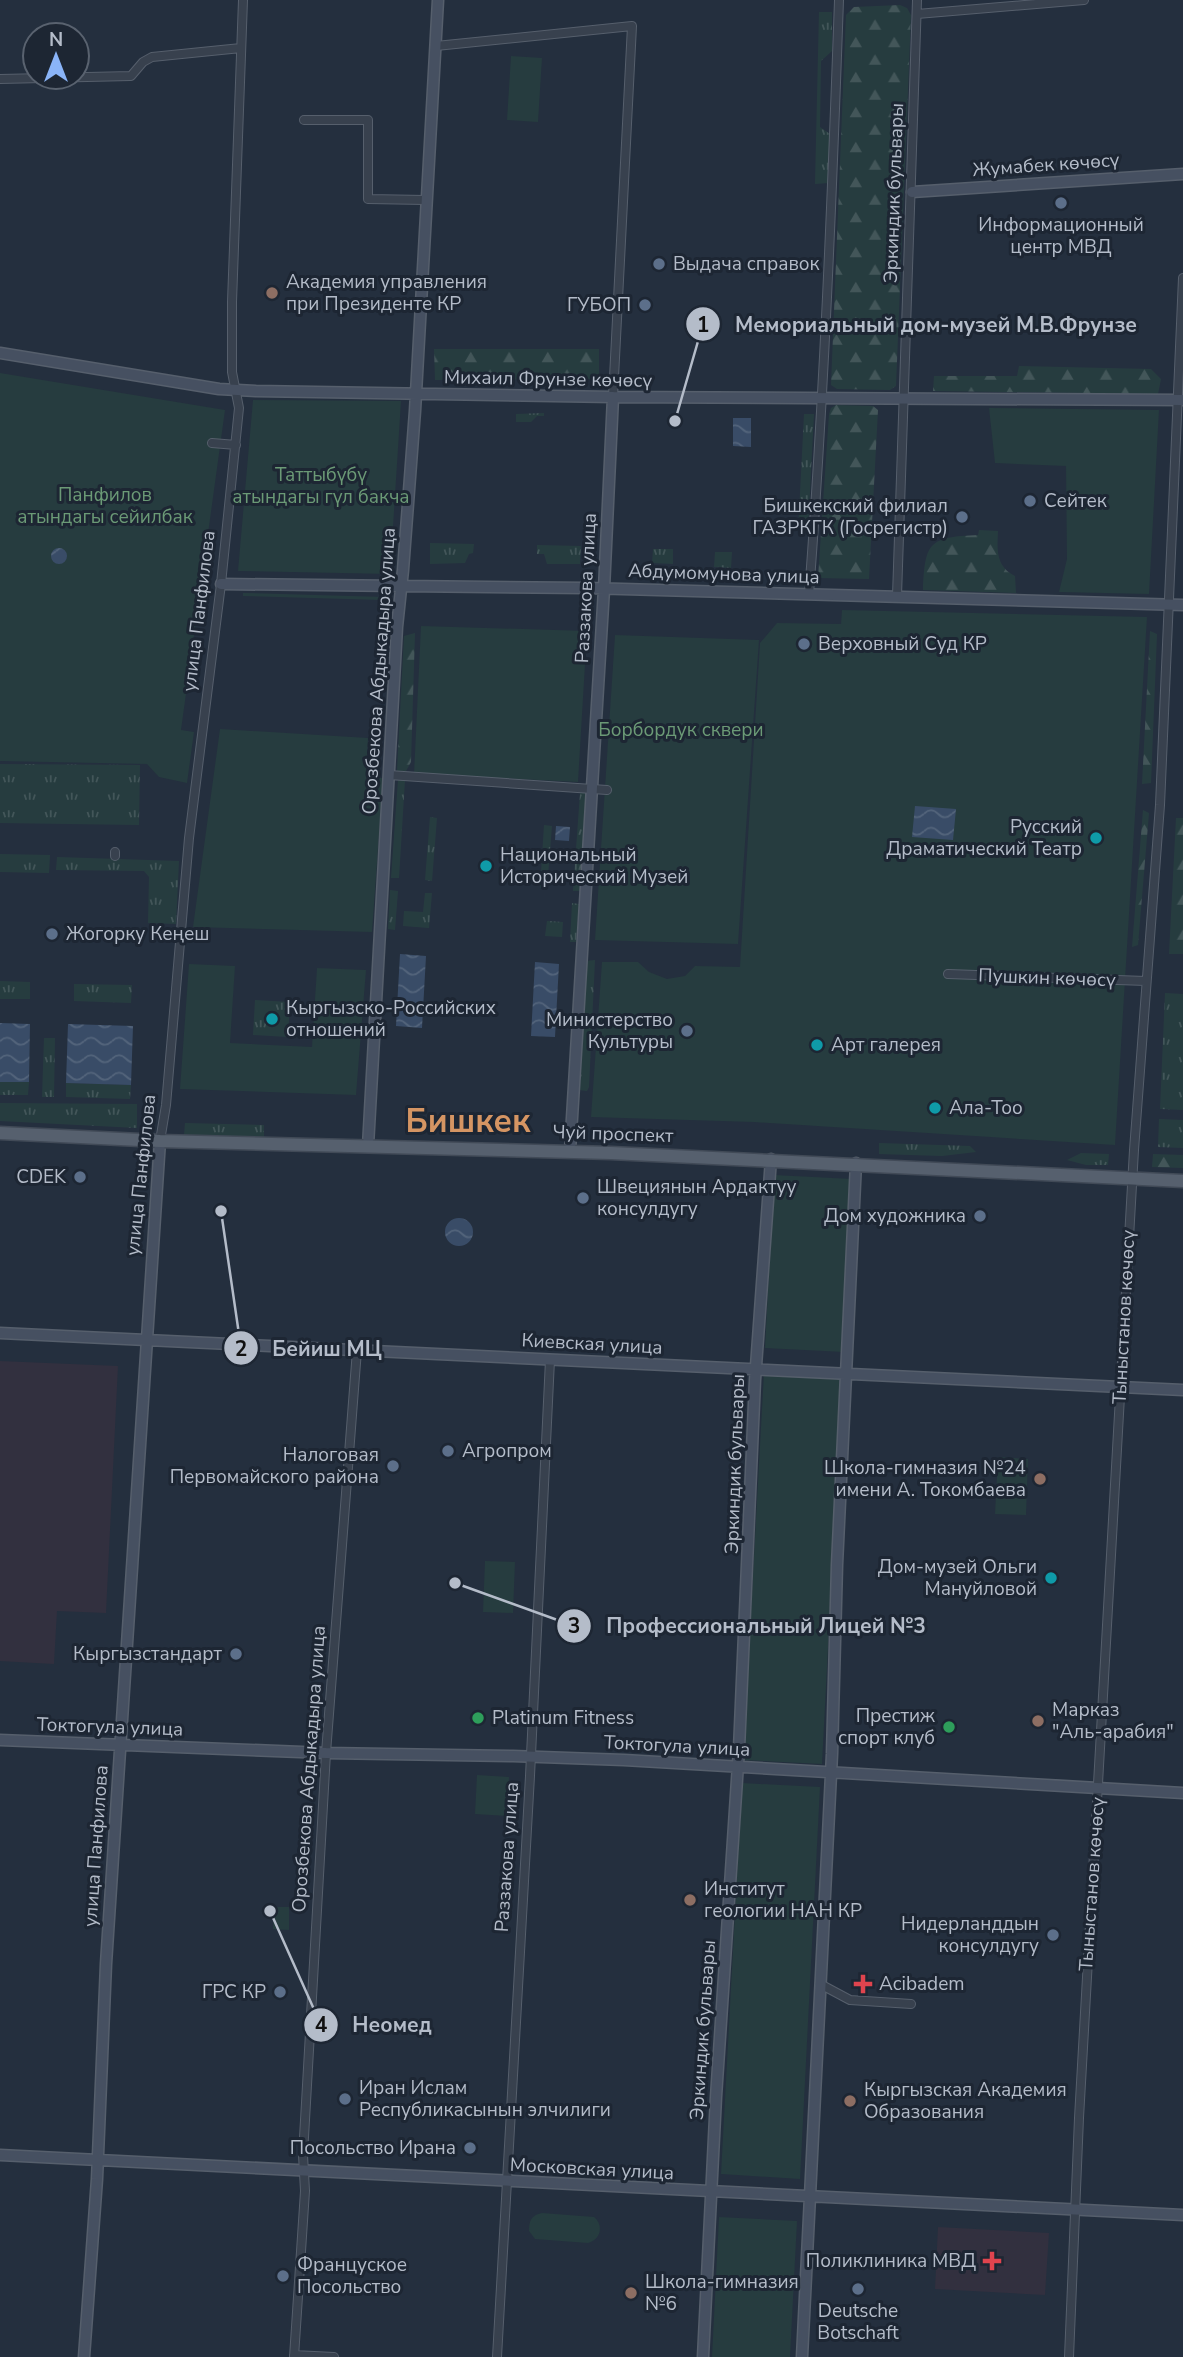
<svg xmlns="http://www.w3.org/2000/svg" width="1183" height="2357" viewBox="0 0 1183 2357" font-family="'Nunito Sans',sans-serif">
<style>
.medical{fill:#32303f}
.grass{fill:url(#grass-tufts)}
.forest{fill:url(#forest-firs)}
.green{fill:#263c3f}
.water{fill:url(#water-waves)}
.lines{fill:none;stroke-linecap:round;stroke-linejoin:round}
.street-casing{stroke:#565f6c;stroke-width:10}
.secondary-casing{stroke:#565f6c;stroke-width:13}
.primary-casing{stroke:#414a57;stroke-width:15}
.street{stroke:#38414e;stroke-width:8}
.secondary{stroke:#465061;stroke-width:10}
.primary{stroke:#56606e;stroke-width:12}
.service-dot{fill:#5c6f8a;stroke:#1d2633;stroke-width:2.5}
.education-dot{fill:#8d6e63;stroke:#1d2633;stroke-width:2.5}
.culture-dot{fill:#0f9aa8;stroke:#1d2633;stroke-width:2.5}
.leisure-dot{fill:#2e9e5b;stroke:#1d2633;stroke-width:2.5}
.health-dot{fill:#e0444e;stroke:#1d2633;stroke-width:2.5}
.labels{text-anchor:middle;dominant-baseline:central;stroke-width:6;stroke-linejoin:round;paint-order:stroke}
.street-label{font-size:19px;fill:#b4bcc9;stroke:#1d2633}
.poi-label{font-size:19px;fill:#b4bcc9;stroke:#1d2633;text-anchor:start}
.park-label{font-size:19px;fill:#6b9a76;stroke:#1d2633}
.town-label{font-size:33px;font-weight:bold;fill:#d59563;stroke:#1d2633}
.leader{fill:none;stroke:#b4bcc9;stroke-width:2.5}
.callout-dot{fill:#b4bcc9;stroke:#1d2633;stroke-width:2.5}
.mark-label{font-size:21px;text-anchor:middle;font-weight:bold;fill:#111}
.callout-label{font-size:21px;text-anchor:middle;font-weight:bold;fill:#b4bcc9;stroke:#1d2633;stroke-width:6;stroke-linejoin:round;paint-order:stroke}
</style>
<defs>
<pattern id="grass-tufts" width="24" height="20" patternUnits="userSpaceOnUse" patternTransform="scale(1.75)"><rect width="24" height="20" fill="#263c3f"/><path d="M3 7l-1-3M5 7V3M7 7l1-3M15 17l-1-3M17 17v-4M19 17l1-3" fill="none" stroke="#435659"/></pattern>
<pattern id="forest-firs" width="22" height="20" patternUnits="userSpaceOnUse" patternTransform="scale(1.75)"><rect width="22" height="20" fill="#263c3f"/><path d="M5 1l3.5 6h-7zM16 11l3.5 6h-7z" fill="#435659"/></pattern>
<pattern id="water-waves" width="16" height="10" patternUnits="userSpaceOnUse" patternTransform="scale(1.75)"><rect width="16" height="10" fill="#394c67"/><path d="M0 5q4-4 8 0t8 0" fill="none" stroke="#53647b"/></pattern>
</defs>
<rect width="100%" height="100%" fill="#242f3e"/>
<path class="medical" d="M 0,1361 L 118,1366 L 106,1613 L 57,1611 L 54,1664 L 0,1661 Z
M 938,2227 L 1049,2233 L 1045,2295 L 935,2289 Z"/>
<path class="grass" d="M 819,12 L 832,12 L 832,51 L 821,61 L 820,127 L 830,134 L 828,183 L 815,184 Z
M 544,413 L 544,416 L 537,416 L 531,422 L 516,422 L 516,414 Z
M 804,414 L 814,414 L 808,530 L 798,533 Z
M 430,543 L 474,544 L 473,553 L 469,554 L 465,563 L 430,564 Z
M 537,545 L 581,546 L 580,564 L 547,564 L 544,554 L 537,554 Z
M 653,549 L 673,549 L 673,564 L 652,563 Z
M 715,552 L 732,552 L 731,568 L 714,567 Z
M 243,593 L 383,597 L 383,600 L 243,596 Z
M 0,764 L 140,765 L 139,825 L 0,823 Z
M 398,780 L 405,780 L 399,878 L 391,878 Z
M 580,793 L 587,793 L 580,891 L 573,891 Z
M 430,817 L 437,818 L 432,881 L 425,880 Z
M 544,825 L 552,826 L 547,889 L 540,888 Z
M 0,854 L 50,855 L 49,873 L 0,872 Z
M 57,857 L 179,861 L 176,924 L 148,923 L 149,877 L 144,871 L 56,870 Z
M 390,890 L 398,891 L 395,930 L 388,929 Z
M 425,893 L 432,893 L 429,928 L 403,926 L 404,911 L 423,912 Z
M 572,903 L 579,904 L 576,942 L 570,942 Z
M 547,921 L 563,922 L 562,937 L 545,936 Z
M 595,960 L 589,1087 L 587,1091 L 579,1090 L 586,961 Z
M 0,981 L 30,982 L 30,999 L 0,999 Z
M 74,984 L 132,985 L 131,1003 L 74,1001 Z
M 1165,993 L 1183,994 L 1183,1110 L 1160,1109 Z
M 255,1000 L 290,1002 L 288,1037 L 253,1035 Z
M 44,1038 L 55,1038 L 54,1097 L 42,1097 Z
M 0,1082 L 29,1082 L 28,1095 L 0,1095 Z
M 66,1083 L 131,1085 L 130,1099 L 66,1097 Z
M 0,1103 L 137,1104 L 137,1128 L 0,1121 Z
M 1159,1119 L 1183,1120 L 1183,1148 L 1158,1147 Z
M 185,1123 L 264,1125 L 264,1137 L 184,1135 Z
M 879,1143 L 970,1146 L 976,1152 L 942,1156 L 879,1154 Z
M 1081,1153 L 1109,1154 L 1108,1165 L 1086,1165 L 1067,1160 Z"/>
<path class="forest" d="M 900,5 L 907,8 L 911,15 L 896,386 L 890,390 L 837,389 L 831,385 L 846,15 L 854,7 Z
M 434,349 L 599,349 L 599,379 L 435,380 Z
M 1019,366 L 1151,369 L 1161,379 L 1158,394 L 933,391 L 934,376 L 1017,376 Z
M 836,405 L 873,406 L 878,410 L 869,579 L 818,578 L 829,414 L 831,408 Z
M 979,530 L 998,531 C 997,551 996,566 1015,576 L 1016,593 L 923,590 C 925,542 929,537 978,535 Z
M 1150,631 L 1157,634 L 1151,783 L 1142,784 Z
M 415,633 L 411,762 L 406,771 L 397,771 L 404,636 Z
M 1143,810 L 1149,813 L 1138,945 L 1132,947 Z
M 1176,818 L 1183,818 L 1183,954 L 1169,954 Z
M 1153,1154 L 1183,1155 L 1183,1168 L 1152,1167 Z"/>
<path class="green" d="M 511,56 L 542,58 L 538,122 L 507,120 Z
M 882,229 L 899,230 L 897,262 L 881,262 Z
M 0,373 L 225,410 L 181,730 L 194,732 L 187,783 L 159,777 L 147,764 L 0,761 Z
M 253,400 L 401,401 L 390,574 L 238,571 Z
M 989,408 L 1159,410 L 1149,594 L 1059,592 L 1067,559 L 1066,466 L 995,463 Z
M 842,610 L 1147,617 L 1115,1145 L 754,1122 L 591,1117 L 602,962 L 638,962 L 649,972 L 667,979 L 685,976 L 695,966 L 740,967 L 760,643 L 777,623 L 841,624 Z
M 421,626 L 587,631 L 578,782 L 414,774 Z
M 615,635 L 759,640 L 738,944 L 595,940 Z
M 220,729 L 368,738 L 366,777 L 383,778 L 372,932 L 193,927 Z
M 189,964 L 235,966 L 230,1043 L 312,1047 L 317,968 L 366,970 L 356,1095 L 180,1089 Z
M 774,1175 L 852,1179 L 844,1352 L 765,1348 Z
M 764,1372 L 842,1376 L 822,1764 L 743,1760 Z
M 998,1457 L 1028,1459 L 1026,1515 L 995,1514 Z
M 485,1561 L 515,1562 L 513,1613 L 483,1612 Z
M 477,1775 L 509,1777 L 507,1816 L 475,1814 Z
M 742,1783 L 820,1787 L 800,2179 L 721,2174 Z
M 274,1907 L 289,1907 L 289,1930 L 273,1929 Z
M 542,2213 L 594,2217 C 604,2225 601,2240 588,2243 L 535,2239 L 529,2231 C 529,2221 531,2215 542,2213 Z
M 719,2217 L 797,2221 L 790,2357 L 712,2357 Z"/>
<path class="water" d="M 733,418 L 751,418 L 751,447 L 733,446 Z
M51 556a8 8 0 1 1 16 0a8 8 0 1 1-16 0Z
M 915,806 L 956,809 L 953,840 L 912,837 Z
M 556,826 L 570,827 L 569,841 L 555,840 Z
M 400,954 L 426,956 L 422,1028 L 396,1026 Z
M 535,962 L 559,964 L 555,1037 L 531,1036 Z
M 0,1023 L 30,1024 L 29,1082 L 0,1082 Z
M 68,1024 L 133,1026 L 131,1085 L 66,1083 Z
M445 1232a14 14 0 1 1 28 0a14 14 0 1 1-28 0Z"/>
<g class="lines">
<g class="street-casing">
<path id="street" d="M 917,14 L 1084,0
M 436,46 L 632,26 L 613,397
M 0,79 L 131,76 L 143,62 L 152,57 L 241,48
M 304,120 L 368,120 L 368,199 L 425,200
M 212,443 L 236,445
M 809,594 C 824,396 832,198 839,0
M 897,596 L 917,0
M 389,775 L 607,790
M 115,852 L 115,856
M 948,974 L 1146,981
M 160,1141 L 166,1105 L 189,838 L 221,584 L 239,408 L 232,372 L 232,302 L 243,0
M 820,1984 L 850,2000 L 911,2004
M 294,2355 L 334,2357
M 294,2357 L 305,2191 L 303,2155 L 326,1753 L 357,1350
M 497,2357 L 530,1776 L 550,1360
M 1069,2357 L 1079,2118 L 1134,1150 L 1160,805 L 1183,278"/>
</g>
<g class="secondary-casing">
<path id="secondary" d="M 912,192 L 1183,174
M 0,353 L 219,389 L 256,391 L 613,397 L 1183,400
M 221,584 L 587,588 L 1183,605
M 368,1146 L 397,627 L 403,570 L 415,411 L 438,0
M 570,1151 L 604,589 L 613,397
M 0,1333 L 1183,1390
M 0,1740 L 326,1753 L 513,1756 L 624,1760 L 1183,1793
M 0,2155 L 1183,2215
M 84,2357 L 97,2179 L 106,1964 L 160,1141
M 703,2357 L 716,2097 L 739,1749 L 755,1380 L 771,1159
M 802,2357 L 832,1754 L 837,1565 L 856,1163"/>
</g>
<g class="primary-casing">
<path id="primary" d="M 0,1133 L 160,1141 L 611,1153 L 1183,1181"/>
</g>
<use href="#street" class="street"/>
<use href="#secondary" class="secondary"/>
<use href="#primary" class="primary"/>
</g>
<g class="service-dot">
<circle cx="1061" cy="203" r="7"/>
<circle cx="659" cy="264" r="7"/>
<circle cx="645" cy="305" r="7"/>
<circle cx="1030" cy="501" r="7"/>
<circle cx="962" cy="517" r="7"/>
<circle cx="804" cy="644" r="7"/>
<circle cx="52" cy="934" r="7"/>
<circle cx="687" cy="1031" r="7"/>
<circle cx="80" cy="1177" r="7"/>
<circle cx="583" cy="1198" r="7"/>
<circle cx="980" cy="1216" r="7"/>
<circle cx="448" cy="1451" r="7"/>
<circle cx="393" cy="1466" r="7"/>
<circle cx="236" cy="1654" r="7"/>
<circle cx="1053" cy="1935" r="7"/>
<circle cx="280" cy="1992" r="7"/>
<circle cx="345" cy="2099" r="7"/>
<circle cx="470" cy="2148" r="7"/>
<circle cx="283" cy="2276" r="7"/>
<circle cx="858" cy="2289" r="7"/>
</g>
<g class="education-dot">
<circle cx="272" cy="293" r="7"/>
<circle cx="1040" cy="1479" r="7"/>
<circle cx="1038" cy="1721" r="7"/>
<circle cx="690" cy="1900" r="7"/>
<circle cx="850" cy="2101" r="7"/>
<circle cx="631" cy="2293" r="7"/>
</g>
<g class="culture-dot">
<circle cx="1096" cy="838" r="7"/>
<circle cx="486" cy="866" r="7"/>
<circle cx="272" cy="1019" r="7"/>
<circle cx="817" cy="1045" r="7"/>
<circle cx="935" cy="1108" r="7"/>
<circle cx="1051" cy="1578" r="7"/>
</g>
<g class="leisure-dot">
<circle cx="478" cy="1718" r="7"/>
<circle cx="949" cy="1727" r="7"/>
</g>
<g class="health-dot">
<path d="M859.5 1973.5h7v7h7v7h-7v7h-7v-7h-7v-7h7z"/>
<path d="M988.5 2250.5h7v7h7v7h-7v7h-7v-7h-7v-7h7z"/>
</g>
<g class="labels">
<g class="street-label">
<text transform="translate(1046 165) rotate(-4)">Жумабек көчөсү</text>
<text transform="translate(894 193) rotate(-88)">Эркиндик бульвары</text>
<text transform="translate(548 379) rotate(1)">Михаил Фрунзе көчөсү</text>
<text transform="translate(724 574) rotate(2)">Абдумомунова улица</text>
<text transform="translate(586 588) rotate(-87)">Раззакова улица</text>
<text transform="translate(199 611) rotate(-83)">улица Панфилова</text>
<text transform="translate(379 671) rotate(-86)">Орозбекова Абдыкадыра улица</text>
<text transform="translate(1047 978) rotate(2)">Пушкин көчөсү</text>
<text transform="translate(613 1134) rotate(2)">Чуй проспект</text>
<text transform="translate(141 1175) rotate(-84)">улица Панфилова</text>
<text transform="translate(1124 1317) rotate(-87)">Тыныстанов көчөсү</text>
<text transform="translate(592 1344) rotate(3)">Киевская улица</text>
<text transform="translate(735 1464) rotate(-88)">Эркиндик бульвары</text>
<text transform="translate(110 1727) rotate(2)">Токтогула улица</text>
<text transform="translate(677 1746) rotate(3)">Токтогула улица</text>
<text transform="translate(309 1769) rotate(-86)">Орозбекова Абдыкадыра улица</text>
<text transform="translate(96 1846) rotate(-86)">улица Панфилова</text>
<text transform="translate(507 1857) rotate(-86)">Раззакова улица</text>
<text transform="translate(1092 1884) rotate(-86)">Тыныстанов көчөсү</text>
<text transform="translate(703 2030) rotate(-86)">Эркиндик бульвары</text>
<text transform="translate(592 2169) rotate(3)">Московская улица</text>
</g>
<g class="poi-label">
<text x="1061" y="225" text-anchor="middle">Информационный<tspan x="1061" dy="22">центр МВД</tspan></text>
<text x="673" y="264">Выдача справок</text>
<text x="286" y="282">Академия управления<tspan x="286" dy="22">при Президенте КР</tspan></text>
<text x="631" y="305" text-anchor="end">ГУБОП</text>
<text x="1044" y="501">Сейтек</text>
<text x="948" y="506" text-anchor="end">Бишкекский филиал<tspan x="948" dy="22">ГАЗРКГК (Госрегистр)</tspan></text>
<text x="818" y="644">Верховный Суд КР</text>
<text x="1082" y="827" text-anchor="end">Русский<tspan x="1082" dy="22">Драматический Театр</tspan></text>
<text x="500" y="855">Национальный<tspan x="500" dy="22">Исторический Музей</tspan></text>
<text x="66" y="934">Жогорку Кеңеш</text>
<text x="286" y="1008">Кыргызско-Российских<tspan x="286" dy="22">отношений</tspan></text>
<text x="673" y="1020" text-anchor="end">Министерство<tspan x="673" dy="22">Культуры</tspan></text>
<text x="831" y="1045">Арт галерея</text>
<text x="949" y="1108">Ала-Тоо</text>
<text x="66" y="1177" text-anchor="end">CDEK</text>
<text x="597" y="1187">Швециянын Ардактуу<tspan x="597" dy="22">консулдугу</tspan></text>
<text x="966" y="1216" text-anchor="end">Дом художника</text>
<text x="462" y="1451">Агропром</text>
<text x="379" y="1455" text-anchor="end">Налоговая<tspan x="379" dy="22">Первомайского района</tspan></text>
<text x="1026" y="1468" text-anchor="end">Школа-гимназия №24<tspan x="1026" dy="22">имени А. Токомбаева</tspan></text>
<text x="1037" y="1567" text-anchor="end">Дом-музей Ольги<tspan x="1037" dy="22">Мануйловой</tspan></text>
<text x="222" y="1654" text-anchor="end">Кыргызстандарт</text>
<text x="1052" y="1710">Марказ<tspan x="1052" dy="22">"Аль-арабия"</tspan></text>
<text x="935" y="1716" text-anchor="end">Престиж<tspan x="935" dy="22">спорт клуб</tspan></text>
<text x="492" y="1718">Platinum Fitness</text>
<text x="704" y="1889">Институт<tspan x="704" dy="22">геологии НАН КР</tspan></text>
<text x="1039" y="1924" text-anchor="end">Нидерланддын<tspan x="1039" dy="22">консулдугу</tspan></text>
<text x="879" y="1984">Acibadem</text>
<text x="266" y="1992" text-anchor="end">ГРС КР</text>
<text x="359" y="2088">Иран Ислам<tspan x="359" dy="22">Республикасынын элчилиги</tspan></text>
<text x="864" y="2090">Кыргызская Академия<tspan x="864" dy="22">Образования</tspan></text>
<text x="456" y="2148" text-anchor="end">Посольство Ирана</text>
<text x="976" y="2261" text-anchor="end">Поликлиника МВД</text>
<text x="297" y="2265">Француское<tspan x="297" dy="22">Посольство</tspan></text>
<text x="645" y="2282">Школа-гимназия<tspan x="645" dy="22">№6</tspan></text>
<text x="858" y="2311" text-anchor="middle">Deutsche<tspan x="858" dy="22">Botschaft</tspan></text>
</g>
<g class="park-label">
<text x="321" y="475">Таттыбүбү<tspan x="321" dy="22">атындагы гүл бакча</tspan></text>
<text x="105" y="495">Панфилов<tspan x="105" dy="22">атындагы сейилбак</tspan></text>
<text x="681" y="730">Борбордук сквери</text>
</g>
<g class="town-label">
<text x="468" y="1121">Бишкек</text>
</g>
</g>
<path class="leader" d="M675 421L703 324M221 1211L241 1348M455 1583L574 1626M270 1911L321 2025"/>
<g class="callout-dot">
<circle cx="675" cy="421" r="7"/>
<circle cx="221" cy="1211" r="7"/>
<circle cx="455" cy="1583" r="7"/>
<circle cx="270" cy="1911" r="7"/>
<circle cx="703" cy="324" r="18"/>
<circle cx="241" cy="1348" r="18"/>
<circle cx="574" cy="1626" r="18"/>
<circle cx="321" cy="2025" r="18"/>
</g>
<g class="mark-label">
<text x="703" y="332">1</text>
<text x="241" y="1356">2</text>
<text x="574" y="1633">3</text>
<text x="321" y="2032">4</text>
</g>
<g class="callout-label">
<text x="936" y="332">Мемориальный дом-музей М.В.Фрунзе</text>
<text x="327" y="1356">Бейиш МЦ</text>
<text x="766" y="1633">Профессиональный Лицей №3</text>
<text x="392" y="2032">Неомед</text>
</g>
<g transform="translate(56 56)"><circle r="33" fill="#1d2633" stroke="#59626f" stroke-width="2"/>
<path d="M0-5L12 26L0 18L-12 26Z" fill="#8ab4f8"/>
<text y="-10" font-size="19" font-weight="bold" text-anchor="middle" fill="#b4bcc9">N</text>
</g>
</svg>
